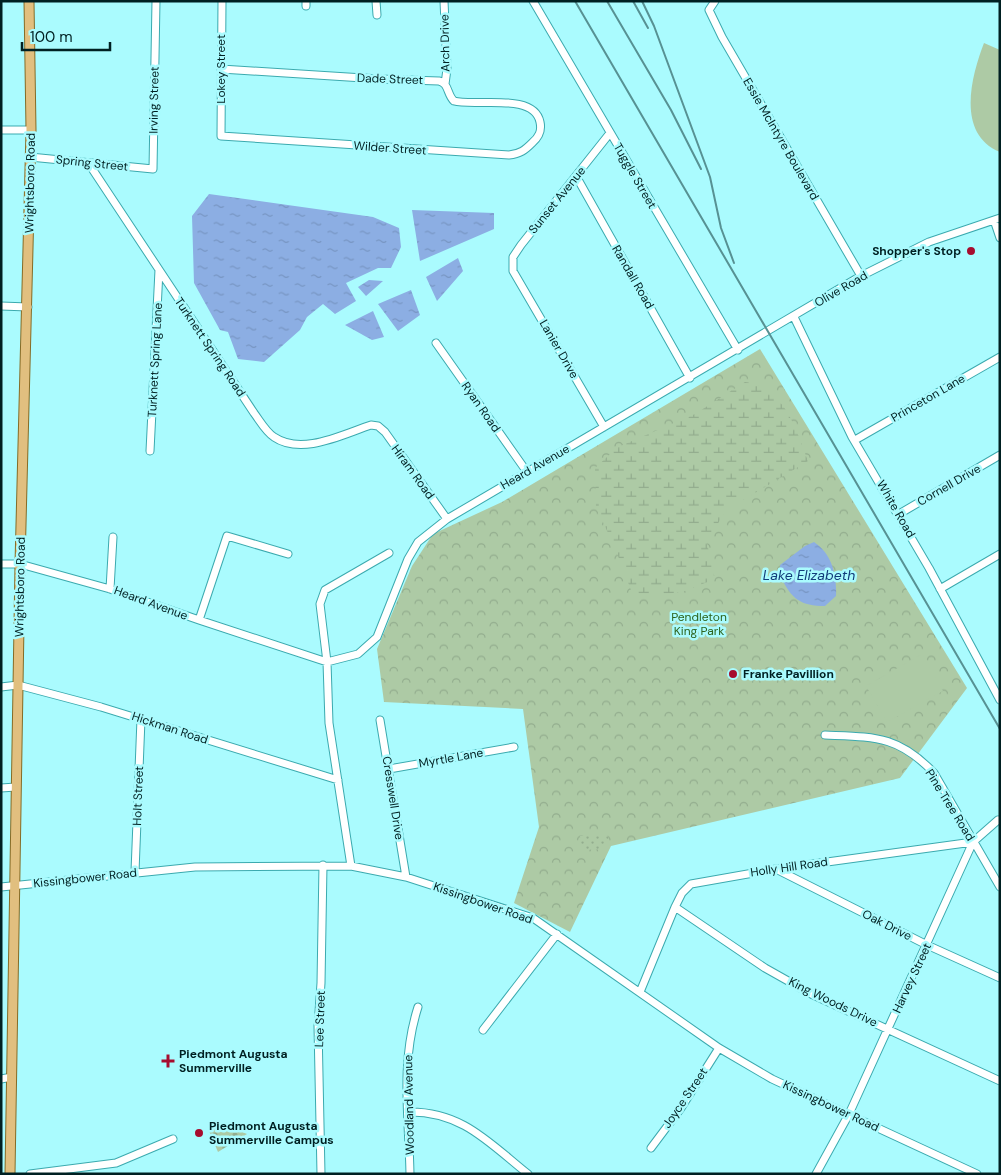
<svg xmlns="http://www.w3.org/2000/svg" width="1001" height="1175" viewBox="0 0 1001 1175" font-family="'DM Sans',sans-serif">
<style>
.forest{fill:url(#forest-crowns)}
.wetland{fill:url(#wetland-marsh)}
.cemetery{fill:url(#cemetery-stones)}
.garden{fill:url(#garden-dots)}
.pitch{fill:#adcaa5}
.water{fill:url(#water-ripples)}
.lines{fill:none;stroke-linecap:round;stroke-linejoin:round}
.minor-casing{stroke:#3baaaf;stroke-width:9}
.major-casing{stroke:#856c27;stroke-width:11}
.minor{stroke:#fff;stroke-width:7}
.major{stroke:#e1bf7f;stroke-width:9}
.rail{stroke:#579193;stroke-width:2}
.poi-dot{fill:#a60c2e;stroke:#aafbfe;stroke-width:2}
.labels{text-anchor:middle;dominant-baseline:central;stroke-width:5;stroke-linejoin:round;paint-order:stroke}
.street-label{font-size:12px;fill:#002022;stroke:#aafbfe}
.poi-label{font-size:12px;font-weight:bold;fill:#002022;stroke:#aafbfe;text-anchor:start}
.park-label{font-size:12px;fill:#2d621c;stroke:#aafbfe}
.water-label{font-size:14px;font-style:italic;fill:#123c7a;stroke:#aafbfe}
</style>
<defs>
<pattern id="forest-crowns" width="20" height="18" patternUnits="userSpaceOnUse" patternTransform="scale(1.25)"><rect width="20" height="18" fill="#adcaa5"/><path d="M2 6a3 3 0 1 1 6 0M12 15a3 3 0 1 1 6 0" fill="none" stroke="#93ad8e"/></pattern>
<pattern id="wetland-marsh" width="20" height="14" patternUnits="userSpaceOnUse" patternTransform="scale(1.25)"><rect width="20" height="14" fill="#adcaa5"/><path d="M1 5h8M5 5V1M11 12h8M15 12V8" fill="none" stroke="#93ad8e"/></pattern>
<pattern id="cemetery-stones" width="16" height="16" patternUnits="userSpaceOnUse" patternTransform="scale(1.25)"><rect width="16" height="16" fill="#adcaa5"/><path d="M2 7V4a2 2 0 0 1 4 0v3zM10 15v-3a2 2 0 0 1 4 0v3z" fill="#93ad8e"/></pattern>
<pattern id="garden-dots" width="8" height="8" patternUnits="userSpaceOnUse" patternTransform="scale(1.25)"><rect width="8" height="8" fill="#adcaa5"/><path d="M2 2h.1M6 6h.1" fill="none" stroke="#93ad8e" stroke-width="1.8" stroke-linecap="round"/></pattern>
<pattern id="water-ripples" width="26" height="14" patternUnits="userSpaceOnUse" patternTransform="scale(1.25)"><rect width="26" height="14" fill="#8caee3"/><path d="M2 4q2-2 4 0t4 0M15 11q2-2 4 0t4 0" fill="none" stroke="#7795c2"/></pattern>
</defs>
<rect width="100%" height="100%" fill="#aafbfe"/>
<path class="forest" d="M 760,349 L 967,688 L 900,778 L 611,846 L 570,932 L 514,903 L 539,827 L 523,709 L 384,702 L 377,649 L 412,566 L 433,534 L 502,502 Z"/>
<path class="wetland" d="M 745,382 C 783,385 797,431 808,461 L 725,511 L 707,543 L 715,579 L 682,592 L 634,598 L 615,548 L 596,507 L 595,468 L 618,447 L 695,414 Z"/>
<path class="cemetery" d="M 225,1125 L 247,1134 L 218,1152 L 209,1131 Z"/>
<path class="garden" d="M 607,834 L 609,839 L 605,849 L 582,850 L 580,836 Z"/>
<path class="pitch" d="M 984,43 L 1000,50 L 1000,152 C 956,134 971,77 984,43 Z
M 922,654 L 943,691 L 887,722 L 866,686 Z"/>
<path class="water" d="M 209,194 L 373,217 L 399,228 L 401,247 L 391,268 L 378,268 L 346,283 L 356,301 L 335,314 L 323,304 L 307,317 L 300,330 L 264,362 L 238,359 L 228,332 L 220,330 L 194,283 L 192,216 Z
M 412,210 L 494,213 L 494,229 L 420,261 Z
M 458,258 L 463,271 L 437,301 L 426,277 Z
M 369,280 L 383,281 L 366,296 L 358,287 Z
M 411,290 L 420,315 L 398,331 L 378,304 Z
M 373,311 L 384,337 L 372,340 L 345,325 Z
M 814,542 C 832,554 837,575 836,596 L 825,606 C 801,606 791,599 781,577 L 774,582 L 771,578 L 780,574 L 780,565 L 805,546 Z"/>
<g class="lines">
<g class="minor-casing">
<path id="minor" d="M 306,1 L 306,6
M 376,1 L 377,15
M 444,1 L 447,69 L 445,84
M 533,1 L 738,350
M 715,1 L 709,10 L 722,37 L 861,276
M 221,69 L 379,79 L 439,81 C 449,83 447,95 454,101 C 475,107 534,92 540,122 C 542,131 539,137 532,143 C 525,150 520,154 509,155 L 221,136 L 222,1
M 1,130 L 31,130
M 30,157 L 153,169 L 156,1
M 89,164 L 254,413 C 260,421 266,432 274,437 C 302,456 343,434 371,425 L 378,426 L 385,432 L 447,519
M 576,176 L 690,378
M 994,220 L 1000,238
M 1,306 L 28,307
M 794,317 L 852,437 L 929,568 L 1000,700
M 436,343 L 527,472
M 604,427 L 513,271 L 513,257 L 521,245 L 610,133
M 855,440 L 1000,357
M 150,451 L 159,270
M 899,514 L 1000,455
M 1,564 L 20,564 L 110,589 L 199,620 L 327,662 L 358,654 L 377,637 L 408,559 L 418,542 L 447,519 L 861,276 L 929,242 L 1000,218
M 110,589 L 113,537
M 940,589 L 1000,554
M 199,620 L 227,536 L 288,554
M 1,687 L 18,685 L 101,707 L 338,780
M 380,720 L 406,877
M 825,735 C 874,737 898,735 934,773 L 1000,887
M 389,769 L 514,747
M 1,788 L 16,787
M 351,866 L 329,723 L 327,662 L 320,604 L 325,590 L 389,553
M 776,869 L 927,945 L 1000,978
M 135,872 L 141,719
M 1,887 L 195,867 L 351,866 L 406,877 L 533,918 L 719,1048 L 772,1079 L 977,1174
M 675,907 L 765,968 L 813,995 L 1000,1081
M 640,992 L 675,907 L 682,893 L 691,884 L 776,869 L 973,842 L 998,820
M 483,1030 L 557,934
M 1,1079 L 12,1077
M 408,1112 C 462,1111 489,1143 528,1174
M 651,1148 L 681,1108 L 719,1048
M 30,1174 L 116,1163 L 173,1139
M 321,1174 L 318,1026 L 321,983 L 323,865
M 410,1174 C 409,1116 400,1063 418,1007
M 816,1174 L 849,1114 L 973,842"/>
</g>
<g class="major-casing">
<path id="major" d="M 10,1174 L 20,564 L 31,130 L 29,1"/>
</g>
<use href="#minor" class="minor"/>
<use href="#major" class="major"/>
<path class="rail" d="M 575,1 L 1000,729
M 607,1 L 671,110 L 701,169
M 633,1 L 648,28
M 642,1 L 654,26 L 710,177 L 721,228 L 734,263"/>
</g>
<g class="poi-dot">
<circle cx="971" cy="251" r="5"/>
<circle cx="733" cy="674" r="5"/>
<path d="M165.5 1053.5h5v5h5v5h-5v5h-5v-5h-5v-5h5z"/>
<circle cx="199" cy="1133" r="5"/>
</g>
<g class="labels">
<g class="street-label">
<text transform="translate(445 43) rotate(-91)">Arch Drive</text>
<text transform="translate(221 69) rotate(-90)">Lokey Street</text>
<text transform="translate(390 79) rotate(2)">Dade Street</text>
<text transform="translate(154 100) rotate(-89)">Irving Street</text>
<text transform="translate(781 139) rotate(60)">Essie McIntyre Boulevard</text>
<text transform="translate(390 148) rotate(4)">Wilder Street</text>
<text transform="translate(92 163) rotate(6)">Spring Street</text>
<text transform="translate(635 176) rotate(60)">Tuggle Street</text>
<text transform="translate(30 183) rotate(-89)">Wrightsboro Road</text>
<text transform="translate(557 200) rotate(-51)">Sunset Avenue</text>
<text transform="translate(633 277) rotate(60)">Randall Road</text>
<text transform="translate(841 289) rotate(-30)">Olive Road</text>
<text transform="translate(210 347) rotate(56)">Turknett Spring Road</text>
<text transform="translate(559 349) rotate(60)">Lanier Drive</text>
<text transform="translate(155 360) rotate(-87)">Turknett Spring Lane</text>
<text transform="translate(928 398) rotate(-30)">Princeton Lane</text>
<text transform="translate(481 407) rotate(55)">Ryan Road</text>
<text transform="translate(535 467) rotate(-30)">Heard Avenue</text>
<text transform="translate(413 472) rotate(54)">Hiram Road</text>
<text transform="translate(949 485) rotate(-30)">Cornell Drive</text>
<text transform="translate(896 509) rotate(60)">White Road</text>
<text transform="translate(20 587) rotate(-89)">Wrightsboro Road</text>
<text transform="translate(151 603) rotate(20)">Heard Avenue</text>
<text transform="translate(170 728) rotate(18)">Hickman Road</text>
<text transform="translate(451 758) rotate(-10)">Myrtle Lane</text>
<text transform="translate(138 796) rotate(-88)">Holt Street</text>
<text transform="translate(393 798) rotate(81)">Cresswell Drive</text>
<text transform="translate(950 805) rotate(58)">Pine Tree Road</text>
<text transform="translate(789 867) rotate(-8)">Holly Hill Road</text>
<text transform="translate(85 878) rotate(-6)">Kissingbower Road</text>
<text transform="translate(483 903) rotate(19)">Kissingbower Road</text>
<text transform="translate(887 925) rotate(27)">Oak Drive</text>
<text transform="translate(912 978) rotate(-65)">Harvey Street</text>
<text transform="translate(833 1002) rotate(26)">King Woods Drive</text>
<text transform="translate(320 1019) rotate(-88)">Lee Street</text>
<text transform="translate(685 1098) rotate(-56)">Joyce Street</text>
<text transform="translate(409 1105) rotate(-91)">Woodland Avenue</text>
<text transform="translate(831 1106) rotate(25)">Kissingbower Road</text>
</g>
<g class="poi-label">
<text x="961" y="251" text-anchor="end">Shopper's Stop</text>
<text x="743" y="674">Franke Pavillion</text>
<text x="179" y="1054">Piedmont Augusta<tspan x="179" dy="14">Summerville</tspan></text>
<text x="209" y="1126">Piedmont Augusta<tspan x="209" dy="14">Summerville Campus</tspan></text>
</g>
<g class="park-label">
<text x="699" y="617">Pendleton<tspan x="699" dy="14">King Park</tspan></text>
</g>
<g class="water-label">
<text x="809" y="575">Lake Elizabeth</text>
</g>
</g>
<rect width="1001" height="1175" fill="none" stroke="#002022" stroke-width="5"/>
<path d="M22 42v8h88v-8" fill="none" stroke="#002022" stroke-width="2.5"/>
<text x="30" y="42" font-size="15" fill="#002022" stroke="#aafbfe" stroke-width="4" paint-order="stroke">100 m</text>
</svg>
